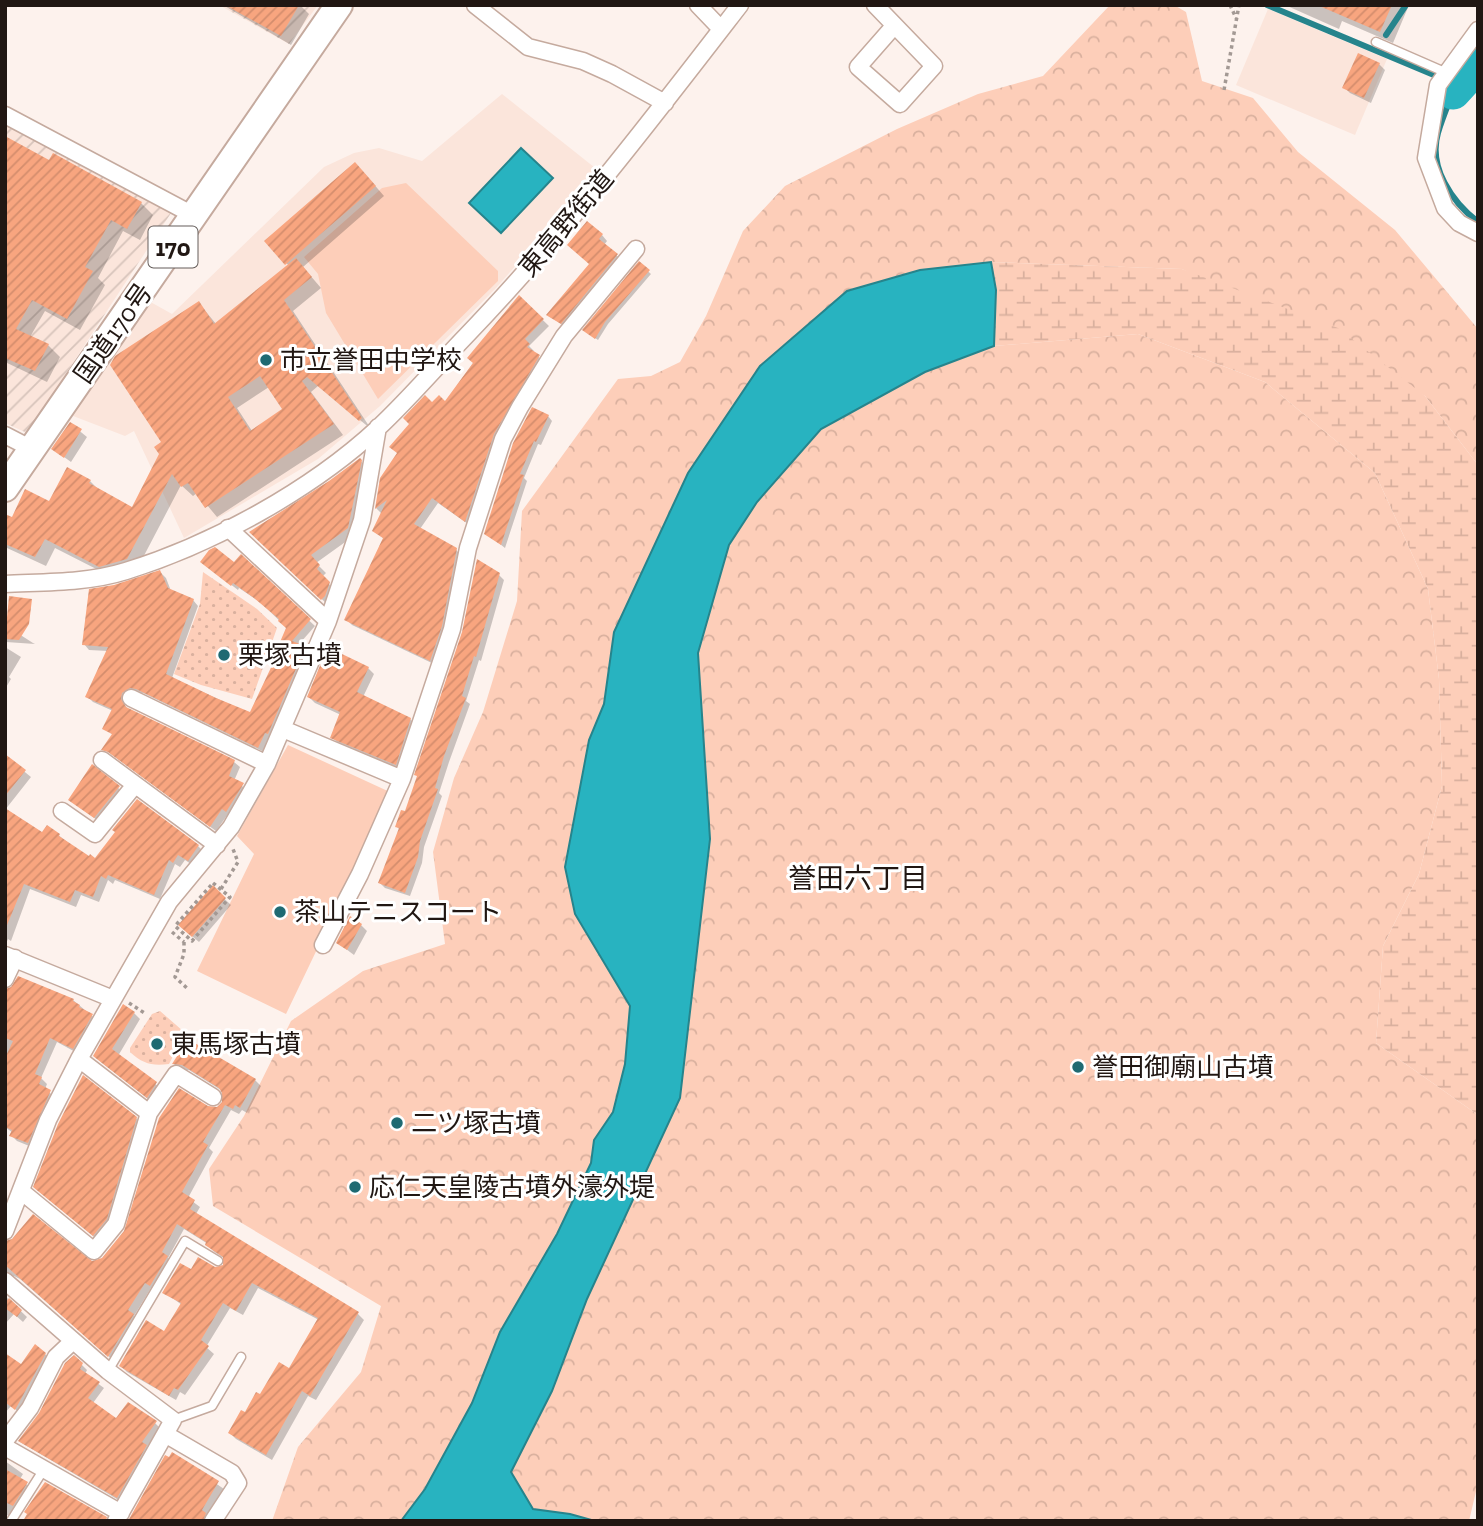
<svg xmlns="http://www.w3.org/2000/svg" width="1483" height="1526" viewBox="0 0 1483 1526" font-family="'Zilla Slab','Noto Sans JP',serif">
<style>
.built{fill:#fbe5db}
.industrial{fill:url(#industrial-furrows)}
.green{fill:url(#green-dots)}
.forest{fill:url(#forest-crowns)}
.wetland{fill:url(#wetland-marsh)}
.pitch{fill:#fdceb9}
.water{fill:#28b3c0;stroke:#26848c;stroke-width:2}
.shadow{fill:#0003;fill-rule:evenodd}
.lines{fill:none;stroke-linecap:round;stroke-linejoin:round}
.stream{stroke:#26848c;stroke-width:6}
.river{stroke:#28b3c0;stroke-width:35}
.building{fill:url(#building-hatch);fill-rule:evenodd}
.service-casing{stroke:#c5aa9e;stroke-width:11}
.minor-casing{stroke:#c5aa9e;stroke-width:19}
.trunk-casing{stroke:#c5aa9e;stroke-width:30}
.path{stroke:#a39994;stroke-width:3.5;stroke-dasharray:3.5 3.5;stroke-linecap:butt}
.service{stroke:#fff;stroke-width:8}
.minor{stroke:#fff;stroke-width:16}
.trunk{stroke:#fff;stroke-width:26}
.poi-dot{fill:#1f6a72;stroke:#fff;stroke-width:2.5}
.labels{text-anchor:middle;dominant-baseline:central;stroke-width:6;stroke-linejoin:round;paint-order:stroke}
.shield{fill:#fff;stroke:#645d5a;stroke-width:2}
.shield-label{font-size:24px;font-weight:bold;fill:#211713}
.street-label{font-size:26px;fill:#211713;stroke:#fff}
.poi-label{font-size:26px;fill:#211713;stroke:#fff;text-anchor:start}
.neighbourhood-label{font-size:28px;fill:#211713;stroke:#fff}
</style>
<defs>
<pattern id="industrial-furrows" width="10" height="10" patternUnits="userSpaceOnUse" patternTransform="scale(1.75)"><rect width="10" height="10" fill="#fbe5db"/><path d="M-1 1l2-2M0 10L10 0M9 11l2-2" fill="none" stroke="#d7c4bb"/></pattern>
<pattern id="green-dots" width="8" height="8" patternUnits="userSpaceOnUse" patternTransform="scale(1.75)"><rect width="8" height="8" fill="#fdceb9"/><path d="M2 2h.1M6 6h.1" fill="none" stroke="#d9b09e" stroke-width="1.8" stroke-linecap="round"/></pattern>
<pattern id="forest-crowns" width="20" height="18" patternUnits="userSpaceOnUse" patternTransform="scale(1.75)"><rect width="20" height="18" fill="#fdceb9"/><path d="M2 6a3 3 0 1 1 6 0M12 15a3 3 0 1 1 6 0" fill="none" stroke="#d9b09e"/></pattern>
<pattern id="wetland-marsh" width="20" height="14" patternUnits="userSpaceOnUse" patternTransform="scale(1.75)"><rect width="20" height="14" fill="#fdceb9"/><path d="M1 5h8M5 5V1M11 12h8M15 12V8" fill="none" stroke="#d9b09e"/></pattern>
<pattern id="building-hatch" width="6" height="6" patternUnits="userSpaceOnUse" patternTransform="scale(1.75)"><rect width="6" height="6" fill="#f8a57f"/><path d="M-1 1l2-2M0 6l6-6M5 7l2-2" fill="none" stroke="#d48d6d"/></pattern>
</defs>
<rect width="100%" height="100%" fill="#fdf2ed"/>
<path class="built" d="M 1268,9 L 1387,59 L 1355,135 L 1236,85 Z
M 502,94 L 599,171 L 496,288 L 380,406 L 318,459 L 184,538 L 134,431 L 125,436 L 68,414 L 147,300 L 172,314 L 324,167 L 354,153 L 379,148 L 422,161 Z"/>
<path class="industrial" d="M 219,5 L 318,5 L 289,44 Z
M 5,125 L 173,210 L 27,433 L 5,423 Z"/>
<path class="green" d="M 203,572 L 257,609 L 277,628 L 252,699 L 201,685 L 174,674 L 200,604 Z
M 160,1011 L 183,1031 L 183,1037 L 169,1064 C 152,1066 143,1064 130,1052 L 130,1048 L 152,1014 Z"/>
<path class="forest" d="M 1110,5 L 1174,5 L 1186,12 L 1202,81 L 1253,98 L 1298,152 L 1395,230 L 1478,329 L 1478,465 L 1425,396 L 1182,269 L 991,262 L 920,270 L 688,473 L 614,632 L 604,704 L 589,740 L 565,867 L 575,914 L 630,1006 L 625,1064 L 613,1112 L 594,1140 L 591,1163 L 557,1234 L 500,1332 L 472,1403 L 425,1489 L 401,1521 L 272,1521 L 298,1447 L 361,1372 L 381,1306 L 213,1206 L 209,1169 L 244,1116 L 291,1021 L 363,971 L 445,944 L 433,852 L 454,778 L 483,712 L 517,601 L 522,511 L 618,379 L 651,376 L 680,362 L 706,316 L 743,231 L 785,186 L 897,129 L 978,94 L 1043,76 Z
M 1138,334 L 1265,382 L 1375,473 L 1428,589 L 1439,679 L 1442,786 L 1419,874 L 1383,946 L 1376,1043 L 1478,1115 L 1478,1483 L 1469,1521 L 595,1521 L 570,1514 L 533,1509 L 511,1472 L 552,1391 L 587,1299 L 680,1098 L 710,839 L 698,653 L 729,545 L 757,502 L 821,429 L 925,372 L 994,346 Z"/>
<path class="wetland" d="M 991,262 L 1182,269 L 1338,328 L 1425,396 L 1478,465 L 1478,1115 L 1376,1043 L 1383,946 L 1419,874 L 1442,786 L 1439,679 L 1428,589 L 1375,473 L 1265,382 L 1138,334 L 994,346 L 996,290 Z"/>
<path class="pitch" d="M 406,183 L 498,271 L 498,281 L 378,399 L 326,313 L 318,274 L 304,257 L 382,188 Z
M 288,745 L 392,793 L 286,1014 L 197,971 L 254,854 L 237,836 Z"/>
<path class="water" d="M 521,148 L 553,178 L 501,233 L 469,203 Z
M 991,262 L 996,290 L 994,346 L 925,372 L 821,429 L 757,502 L 729,545 L 698,653 L 710,839 L 680,1098 L 587,1299 L 552,1391 L 511,1472 L 533,1509 L 570,1514 L 595,1521 L 401,1521 L 425,1489 L 472,1403 L 500,1332 L 557,1234 L 591,1163 L 594,1140 L 613,1112 L 625,1064 L 630,1006 L 575,914 L 565,867 L 589,740 L 604,704 L 614,632 L 688,473 L 760,366 L 847,291 L 920,270 Z"/>
<path class="shadow" d="M 223,5 L 300,5 L 309,14 L 291,45 Z
M 1285,5 L 1409,5 L 1393,43 L 1342,21 L 1339,29 Z
M 1359,55 L 1379,64 L 1385,70 L 1371,103 L 1350,93 L 1344,87 Z
M 5,138 L 49,162 L 141,203 L 153,215 L 140,240 L 123,231 L 98,278 L 105,285 L 80,330 L 45,311 L 30,337 L 48,345 L 60,357 L 47,382 L 5,362 Z
M 365,174 L 384,196 L 303,267 L 321,288 L 293,311 L 371,429 L 318,386 L 311,392 L 343,435 L 217,517 L 197,493 L 193,496 L 181,485 L 137,569 L 110,576 L 55,548 L 46,566 L 7,548 L 5,546 L 5,522 L 50,503 L 67,470 L 90,481 L 101,492 L 133,510 L 161,454 L 199,303 L 216,324 L 289,266 L 267,242 ZM 269,387 L 284,410 L 252,431 L 237,408 Z
M 602,235 L 607,241 L 604,245 L 623,261 L 567,328 L 548,315 L 591,264 L 569,245 Z
M 640,264 L 651,274 L 608,324 L 598,340 L 587,332 Z
M 519,297 L 549,326 L 529,346 L 534,351 L 532,352 L 545,362 L 471,526 L 438,503 L 420,529 L 456,550 L 462,556 L 436,665 L 352,625 L 346,619 L 384,539 L 374,531 L 382,514 L 376,508 L 382,479 L 432,404 L 445,403 Z
M 548,416 L 552,421 L 541,445 L 538,444 L 524,478 L 527,481 L 505,548 L 486,533 L 514,444 Z
M 71,424 L 87,437 L 71,462 L 53,449 Z
M 360,460 L 368,469 L 355,535 L 316,563 L 326,573 L 322,577 L 336,591 L 329,606 L 252,532 L 330,483 Z
M 241,557 L 315,626 L 301,642 L 312,650 L 264,752 L 143,693 L 131,694 L 125,705 L 129,711 L 234,762 L 240,767 L 234,781 L 248,790 L 232,817 L 228,814 L 216,831 L 104,749 L 113,735 L 105,729 L 113,711 L 93,702 L 87,696 L 108,651 L 89,650 L 84,644 L 115,587 L 160,572 L 166,578 L 171,591 L 193,600 L 198,606 L 172,678 L 251,714 L 278,658 L 288,629 L 261,603 L 239,588 L 238,590 L 208,567 L 234,564 Z
M 499,575 L 504,580 L 481,661 L 479,660 L 466,701 L 470,704 L 449,762 L 439,793 L 442,796 L 424,847 L 422,863 L 410,896 L 385,888 L 380,883 L 400,830 L 397,827 L 406,814 Z
M 5,625 L 33,643 L 35,644 L 6,642 Z
M 5,647 L 21,657 L 9,677 L 11,679 L 5,689 Z
M 341,660 L 368,668 L 374,674 L 363,697 L 410,719 L 416,725 L 402,770 L 338,743 L 332,737 L 341,715 L 315,703 L 309,697 Z
M 5,756 L 31,777 L 5,810 Z
M 93,766 L 125,794 L 101,823 L 70,800 Z
M 5,810 L 43,834 L 48,827 L 89,859 L 96,861 L 198,846 L 204,852 L 194,866 L 185,860 L 180,867 L 175,864 L 160,899 L 115,880 L 113,884 L 108,880 L 99,902 L 81,895 L 76,907 L 30,889 L 11,941 L 8,939 L 5,946 Z
M 213,888 L 231,905 L 199,942 L 186,931 Z
M 361,925 L 367,931 L 354,955 L 338,943 Z
M 5,990 L 73,1000 L 98,1021 L 79,1054 L 57,1042 L 41,1078 L 47,1084 L 45,1089 L 56,1098 L 34,1148 L 17,1141 L 11,1135 L 13,1133 L 5,1127 Z
M 134,1013 L 140,1019 L 118,1056 L 136,1067 L 162,1090 L 153,1103 L 101,1062 Z
M 188,1041 L 255,1080 L 261,1086 L 247,1113 L 242,1110 L 239,1114 L 231,1110 L 209,1148 L 213,1152 L 188,1198 L 200,1207 L 196,1214 L 358,1314 L 364,1320 L 316,1400 L 308,1396 L 272,1460 L 236,1439 L 230,1433 L 261,1396 L 289,1371 L 319,1320 L 258,1288 L 243,1315 L 230,1308 L 206,1347 L 214,1354 L 185,1395 L 180,1392 L 176,1400 L 127,1372 L 121,1366 L 165,1334 L 182,1305 L 164,1292 L 192,1272 L 217,1269 L 226,1265 L 225,1259 L 213,1251 L 208,1244 L 184,1229 L 168,1258 L 173,1263 L 157,1291 L 151,1288 L 134,1316 L 139,1321 L 115,1362 L 20,1279 L 14,1276 L 5,1279 L 5,1248 L 99,1262 L 127,1228 L 208,1108 L 218,1108 L 224,1103 L 224,1092 L 189,1070 L 180,1070 L 174,1064 Z
M 136,1118 L 142,1125 L 112,1225 L 99,1241 L 41,1193 Z
M 5,1296 L 27,1317 L 23,1322 L 14,1314 L 5,1324 Z
M 45,1354 L 52,1361 L 23,1415 L 11,1406 L 5,1413 L 5,1355 L 21,1366 Z
M 74,1357 L 87,1370 L 85,1374 L 104,1388 L 93,1403 L 117,1421 L 155,1423 L 160,1428 L 147,1447 L 151,1451 L 122,1502 L 20,1442 L 41,1414 Z
M 173,1454 L 224,1489 L 208,1517 L 211,1521 L 142,1521 Z
M 5,1461 L 23,1474 L 20,1479 L 33,1490 L 15,1519 L 5,1514 Z"/>
<g class="lines">
<path class="stream" d="M 1267,5 L 1441,78 L 1453,92 C 1448,105 1442,119 1438,133 C 1428,167 1452,202 1478,222
M 1386,35 L 1406,5"/>
<path class="river" d="M 1453,92 L 1478,65"/>
</g>
<path class="building" d="M 225,5 L 299,5 L 281,36 Z
M 1317,5 L 1392,5 L 1380,32 Z
M 1358,53 L 1380,63 L 1364,98 L 1342,88 Z
M 5,136 L 49,160 L 53,153 L 142,202 L 127,229 L 111,220 L 85,267 L 93,271 L 67,319 L 32,300 L 16,329 L 49,344 L 35,371 L 5,358 Z
M 355,162 L 376,186 L 285,265 L 264,241 Z
M 587,221 L 603,234 L 599,239 L 618,254 L 561,324 L 546,315 L 589,264 L 567,245 Z
M 296,258 L 312,277 L 284,300 L 362,418 L 359,421 L 307,377 L 302,381 L 334,424 L 205,508 L 188,483 L 181,487 L 172,474 L 127,559 L 99,567 L 45,539 L 35,557 L 5,544 L 5,514 L 12,517 L 25,489 L 49,501 L 67,467 L 91,480 L 89,483 L 132,507 L 159,454 L 154,447 L 161,442 L 110,365 L 115,356 L 199,301 L 214,324 ZM 260,376 L 282,409 L 250,431 L 228,397 Z
M 639,261 L 650,270 L 605,322 L 595,339 L 582,330 Z
M 519,295 L 544,319 L 525,339 L 530,344 L 527,347 L 540,355 L 494,434 L 465,522 L 432,498 L 414,524 L 457,548 L 442,626 L 430,661 L 344,620 L 383,538 L 372,531 L 387,500 L 375,509 L 380,478 L 397,453 L 389,447 L 409,424 L 403,418 L 425,395 L 432,402 L 439,395 L 445,401 L 473,363 L 467,358 Z
M 532,407 L 549,415 L 536,442 L 534,441 L 520,474 L 524,475 L 501,545 L 484,534 L 513,443 Z
M 70,422 L 82,429 L 64,458 L 51,449 Z
M 360,458 L 362,460 L 348,528 L 311,555 L 320,565 L 317,569 L 330,582 L 325,596 L 321,600 L 249,532 L 329,481 Z
M 215,547 L 234,562 L 241,554 L 311,619 L 292,641 L 300,644 L 302,641 L 307,643 L 268,734 L 265,733 L 258,748 L 136,689 L 130,688 L 122,693 L 121,699 L 126,707 L 235,760 L 229,776 L 244,783 L 226,812 L 222,809 L 210,827 L 108,752 L 101,750 L 112,734 L 102,729 L 112,709 L 85,697 L 108,647 L 82,645 L 89,589 L 114,585 L 160,570 L 168,588 L 194,599 L 166,674 L 216,698 L 250,712 L 276,657 L 274,656 L 286,628 L 278,621 L 279,619 L 254,598 L 233,583 L 231,586 L 200,562 L 209,550 Z
M 477,559 L 500,573 L 476,657 L 474,656 L 462,696 L 466,698 L 444,756 L 435,788 L 438,789 L 420,841 L 418,857 L 405,893 L 378,883 L 399,828 L 395,827 L 401,810 L 405,811 L 417,776 L 414,775 L 462,632 Z
M 9,596 L 32,599 L 29,624 L 19,640 L 5,639 Z
M 326,651 L 340,658 L 342,654 L 369,667 L 357,692 L 411,718 L 396,765 L 330,738 L 340,712 L 307,697 Z
M 5,754 L 26,770 L 5,796 Z
M 92,764 L 120,786 L 94,818 L 68,800 Z
M 137,799 L 199,845 L 188,861 L 178,855 L 173,863 L 169,860 L 154,895 L 108,875 L 106,879 L 101,876 L 93,897 L 75,890 L 70,902 L 24,884 L 5,930 L 5,808 L 42,832 L 47,825 L 60,834 L 59,836 L 89,856 L 90,854 L 95,858 L 115,832 L 112,830 Z
M 213,885 L 226,898 L 192,937 L 178,925 Z
M 350,916 L 362,924 L 347,950 L 336,943 Z
M 18,976 L 74,999 L 73,1001 L 80,1005 L 79,1007 L 93,1014 L 73,1049 L 50,1038 L 35,1074 L 42,1077 L 39,1084 L 51,1090 L 28,1143 L 9,1136 L 12,1130 L 5,1127 L 5,1058 L 13,1041 L 5,1038 L 5,989 L 11,987 Z
M 123,1004 L 135,1012 L 112,1049 L 157,1082 L 147,1098 L 93,1056 Z
M 188,1039 L 256,1079 L 240,1108 L 235,1105 L 233,1109 L 225,1105 L 203,1142 L 208,1145 L 182,1192 L 195,1200 L 190,1209 L 359,1312 L 310,1396 L 302,1391 L 266,1455 L 228,1433 L 241,1410 L 245,1412 L 256,1392 L 260,1394 L 279,1362 L 289,1368 L 318,1318 L 252,1283 L 236,1311 L 223,1303 L 201,1340 L 209,1346 L 178,1390 L 174,1388 L 169,1396 L 119,1366 L 146,1320 L 164,1331 L 181,1303 L 162,1293 L 180,1263 L 191,1269 L 198,1257 L 215,1267 L 223,1265 L 223,1257 L 205,1245 L 206,1242 L 177,1224 L 162,1252 L 168,1256 L 150,1286 L 145,1283 L 128,1310 L 134,1314 L 108,1357 L 5,1265 L 5,1241 L 12,1239 L 33,1214 L 92,1261 L 102,1258 L 124,1231 L 159,1118 L 179,1088 L 208,1106 L 217,1107 L 222,1102 L 222,1093 L 219,1088 L 182,1065 L 172,1064 Z
M 83,1075 L 137,1117 L 107,1219 L 93,1236 L 33,1187 L 58,1124 Z
M 9,1298 L 22,1310 L 17,1317 L 5,1308 L 5,1303 Z
M 35,1344 L 46,1353 L 15,1410 L 5,1402 L 5,1353 L 21,1364 Z
M 74,1355 L 83,1363 L 80,1369 L 100,1382 L 88,1398 L 116,1418 L 128,1402 L 157,1421 L 142,1442 L 147,1445 L 117,1498 L 18,1441 L 39,1413 L 65,1363 Z
M 172,1452 L 219,1481 L 202,1510 L 206,1513 L 203,1521 L 128,1521 L 165,1455 L 169,1457 Z
M 5,1469 L 28,1482 L 13,1506 L 5,1502 Z
M 45,1482 L 107,1517 L 106,1521 L 23,1521 L 27,1514 L 24,1512 Z"/>
<g class="lines">
<g class="service-casing">
<path id="service" d="M 1376,42 L 1447,73
M 108,1371 L 185,1241 L 218,1261
M 173,1420 L 212,1406 L 241,1357
M 11,1521 L 44,1469"/>
</g>
<g class="minor-casing">
<path id="minor" d="M 475,5 L 528,47 L 583,61 L 612,74 L 665,103
M 698,5 L 721,29
M 875,5 L 934,66 L 900,104 L 858,67 L 894,26
M 1478,30 L 1438,85 L 1426,158 L 1445,208 L 1459,223 L 1478,233
M 5,115 L 195,216
M 5,435 L 32,449
M 228,528 L 328,621
M 5,584 C 45,582 88,583 126,571 C 213,544 311,490 378,428 C 409,399 437,366 466,336 C 565,233 652,119 740,5
M 131,698 L 267,764
M 283,729 L 402,779
M 102,760 L 217,845
M 62,811 L 95,834 L 134,786
M 323,945 L 360,874 L 402,779 L 452,629 L 468,548 L 503,439 L 520,407 L 564,336 L 636,249
M 5,955 L 113,999
M 5,979 L 15,958
M 149,1113 L 176,1074 L 213,1097
M 21,1191 L 94,1251 L 116,1224 L 149,1113 L 79,1059
M 5,1231 L 48,1120 L 79,1059 L 169,902 L 231,827 L 267,764 L 328,621 L 362,520 L 378,427
M 5,1281 L 108,1371 L 173,1420 L 116,1521
M 165,1434 L 232,1473 L 238,1483 L 213,1521
M 5,1441 L 30,1408 L 56,1357 L 73,1341
M 5,1447 L 121,1513"/>
</g>
<g class="trunk-casing">
<path id="trunk" d="M 5,488 L 339,5"/>
</g>
<path class="path" d="M 1230,5 L 1236,18
M 1224,90 L 1239,5
M 213,883 L 230,897 L 192,941 L 175,926 Z
M 221,889 L 238,862 L 233,849
M 172,932 L 184,942
M 184,942 L 184,954 L 175,977 L 188,989
M 129,1003 L 146,1014"/>
<use href="#service" class="service"/>
<use href="#minor" class="minor"/>
<use href="#trunk" class="trunk"/>
</g>
<g class="poi-dot">
<circle cx="266" cy="360" r="7"/>
<circle cx="224" cy="655" r="7"/>
<circle cx="280" cy="912" r="7"/>
<circle cx="157" cy="1044" r="7"/>
<circle cx="1078" cy="1067" r="7"/>
<circle cx="397" cy="1123" r="7"/>
<circle cx="355" cy="1187" r="7"/>
</g>
<g class="labels">
<rect class="shield" x="148.5" y="226.5" width="49" height="41" rx="5"/>
<g class="shield-label">
<text x="173" y="247">170</text>
</g>
<g class="street-label">
<text transform="translate(566 223) rotate(-50)">東高野街道</text>
<text transform="translate(113 333) rotate(-55)">国道170号</text>
</g>
<g class="poi-label">
<text x="280" y="360">市立誉田中学校</text>
<text x="238" y="655">栗塚古墳</text>
<text x="294" y="912">茶山テニスコート</text>
<text x="171" y="1044">東馬塚古墳</text>
<text x="1092" y="1067">誉田御廟山古墳</text>
<text x="411" y="1123">二ツ塚古墳</text>
<text x="369" y="1187">応仁天皇陵古墳外濠外堤</text>
</g>
<g class="neighbourhood-label">
<text x="858" y="878">誉田六丁目</text>
</g>
</g>
<rect width="1483" height="1526" fill="none" stroke="#211713" stroke-width="14"/>
</svg>
